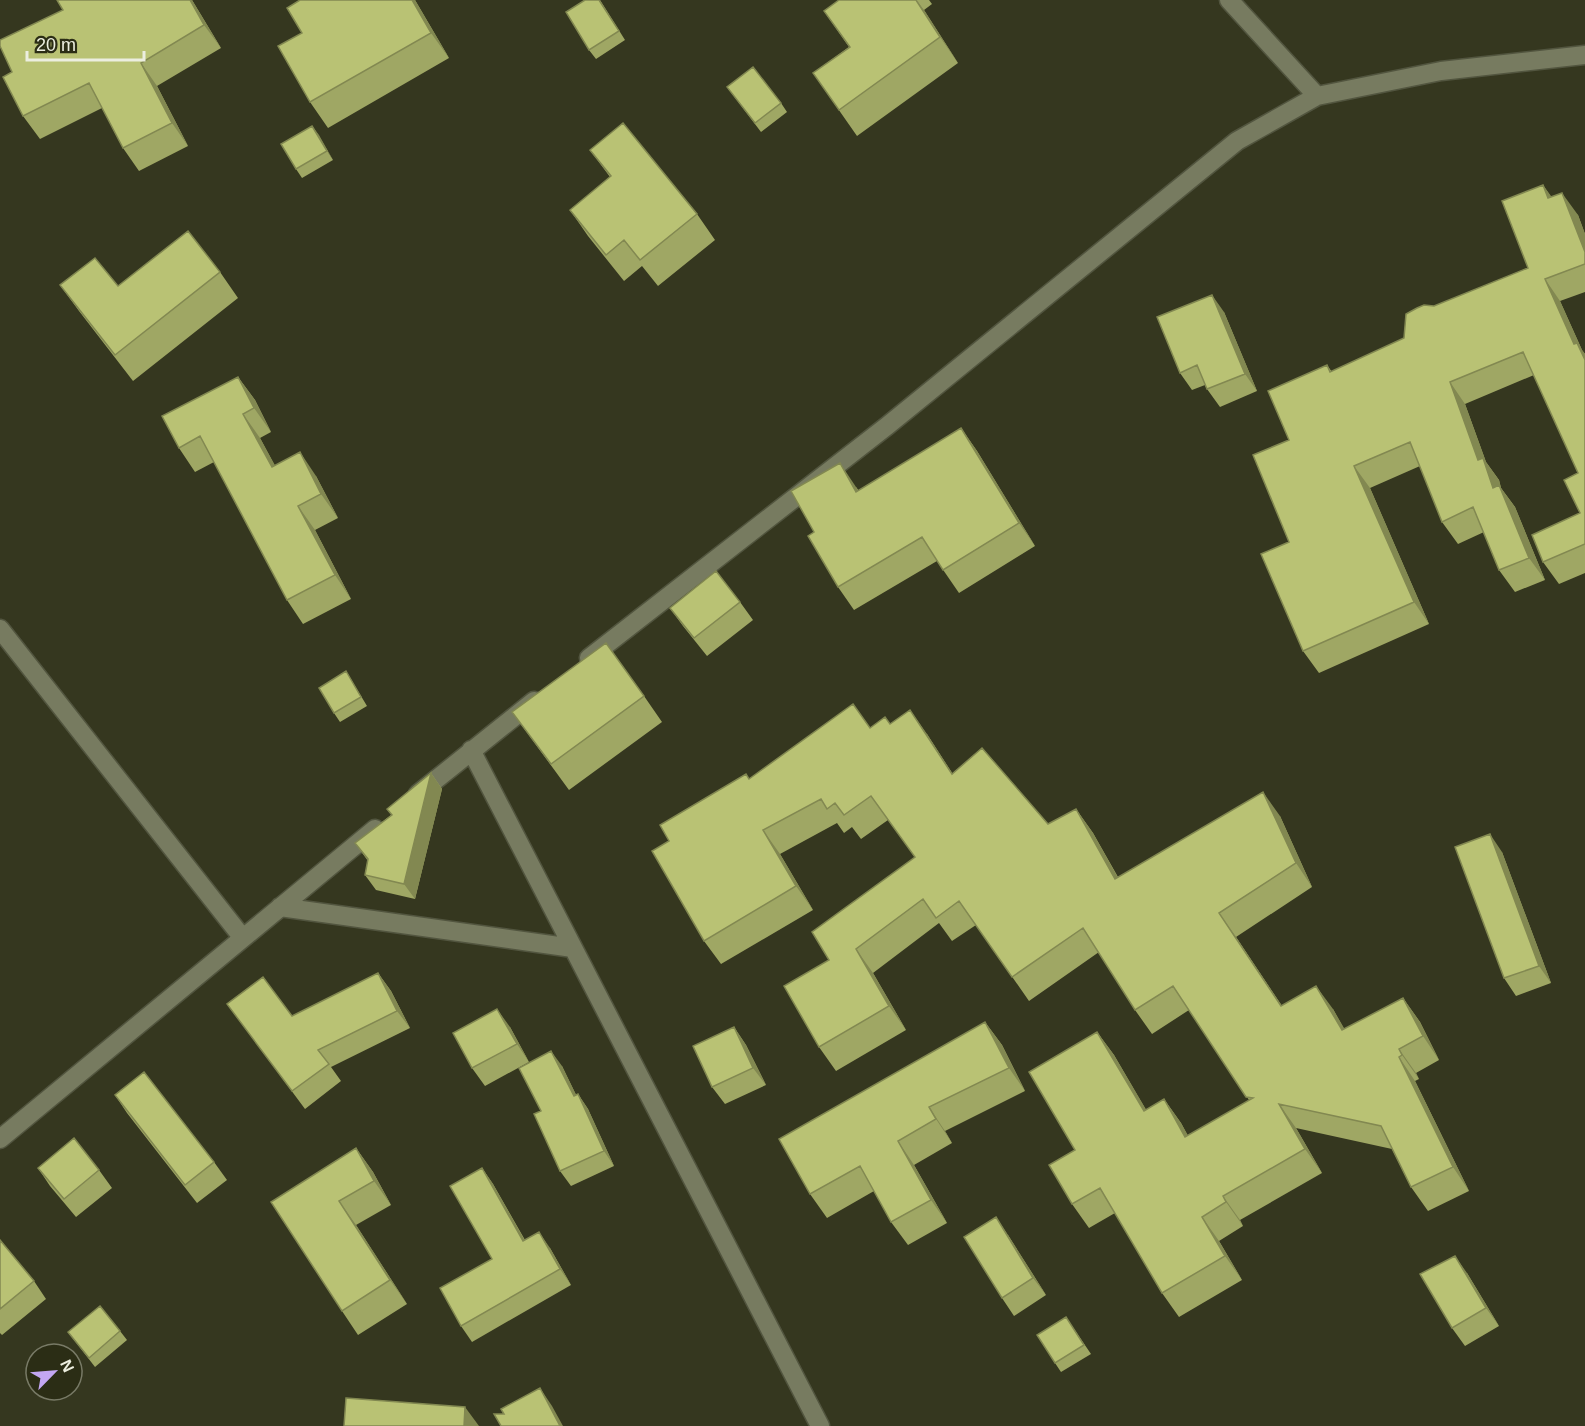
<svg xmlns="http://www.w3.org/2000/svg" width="1585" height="1426" viewBox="0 0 1585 1426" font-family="Helvetica,sans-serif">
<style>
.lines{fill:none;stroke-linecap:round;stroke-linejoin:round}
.minor-casing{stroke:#52553f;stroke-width:21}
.minor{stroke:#777b60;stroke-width:18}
.wall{fill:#9fa764}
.shaded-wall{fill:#828851}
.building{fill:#b9c274;stroke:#828851;stroke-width:1.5}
</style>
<rect width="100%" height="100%" fill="#35371f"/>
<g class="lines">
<g class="minor-casing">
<path id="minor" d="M 1229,0 L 1317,96
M 0,629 L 242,937
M 589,658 L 887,426 L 1237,141 L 1317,96 L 1441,71 L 1585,55
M 471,750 L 820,1426
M 418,794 L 534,701
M 280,907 L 573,948
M 0,1139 L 375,829"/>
</g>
<use href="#minor" class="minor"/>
</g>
<path class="wall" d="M 192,0 L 221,48 L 157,86 L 188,146 L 139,171 L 123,148 L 102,108 L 40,139 L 23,116 Z
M 300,0 L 415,0 L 449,58 L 328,128 L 310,102 L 302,33 Z
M 600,0 L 625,40 L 596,59 L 589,50 Z
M 839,0 L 929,0 L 932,4 L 924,10 L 958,63 L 857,136 L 813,73 L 849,47 L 824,11 Z
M 727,87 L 781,103 L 787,112 L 761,132 Z
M 312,126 L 333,160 L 302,178 L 296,169 Z
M 590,150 L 697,214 L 715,240 L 658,286 L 642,266 L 624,281 L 588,236 L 570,210 L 610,177 Z
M 1543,185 L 1551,197 L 1578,215 L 1585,234 L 1585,292 L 1560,301 L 1582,350 L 1585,354 L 1585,573 L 1559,584 L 1543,562 L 1580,513 L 1578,473 L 1534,375 L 1465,404 L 1486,462 L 1499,480 L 1501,488 L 1515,507 L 1545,580 L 1515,592 L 1499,570 L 1484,532 L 1458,544 L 1442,522 L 1420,466 L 1370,488 L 1429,624 L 1319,673 L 1303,651 L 1289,542 L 1289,440 L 1327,365 L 1332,372 L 1404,338 L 1434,306 L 1528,268 Z
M 220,272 L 238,298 L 133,381 L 79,311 L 60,285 L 118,286 Z
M 1224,312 L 1257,391 L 1220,407 L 1207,389 L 1205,385 L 1192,390 L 1180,373 Z
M 238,377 L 255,400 L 271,432 L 260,438 L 275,466 L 316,476 L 338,518 L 315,530 L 351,599 L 303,624 L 287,600 L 214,462 L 195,472 L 179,448 Z
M 961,428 L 977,451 L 1035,546 L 959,593 L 937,561 L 854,610 L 838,587 L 856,487 L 859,491 Z
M 740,602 L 753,620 L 707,656 L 683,626 L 670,608 Z
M 346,671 L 367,706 L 340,722 L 334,713 Z
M 644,696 L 662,722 L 569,790 L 512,712 Z
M 870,728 L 927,734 L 952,773 L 1048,824 L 1076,809 L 1093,833 L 1118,877 L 1280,816 L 1312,887 L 1236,937 L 1282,1006 L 1333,1009 L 1344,1029 L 1403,998 L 1420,1022 L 1439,1060 L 1416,1073 L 1419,1079 L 1415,1081 L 1469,1191 L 1428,1211 L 1411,1187 L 1392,1149 L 1296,1128 L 1322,1173 L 1240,1220 L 1243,1226 L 1219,1241 L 1242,1280 L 1179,1317 L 1162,1293 L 1115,1213 L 1089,1228 L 1072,1204 L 1075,1150 L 1097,1032 L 1114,1055 L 1146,1110 L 1164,1099 L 1181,1123 L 1188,1136 L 1249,1100 L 1189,1010 L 1152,1034 L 1135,1010 L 1099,952 L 1029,1001 L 976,925 L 952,941 L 939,923 L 873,973 L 906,1030 L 836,1071 L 819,1047 L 829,960 L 915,857 L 888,820 L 861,839 L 852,827 L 844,833 L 837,823 L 780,854 L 813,910 L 721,964 L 704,941 L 669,841 L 749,779 Z
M 431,773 L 442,789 L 415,899 L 376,890 L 365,875 L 368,861 L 355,843 L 391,815 Z
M 1502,852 L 1551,983 L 1516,996 L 1504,978 Z
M 378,973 L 391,991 L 410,1028 L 331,1067 L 341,1081 L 305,1109 L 227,1004 L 292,1016 Z
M 985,1022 L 1002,1045 L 1025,1091 L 945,1131 L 952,1143 L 914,1165 L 947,1223 L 908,1245 L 891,1222 L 874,1191 L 827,1218 L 810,1194 Z
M 510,1027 L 529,1062 L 485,1086 L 472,1068 Z
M 734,1027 L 746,1045 L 766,1085 L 725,1104 L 712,1087 Z
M 562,1066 L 576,1095 L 578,1094 L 588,1109 L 614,1166 L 571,1186 L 560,1171 L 541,1111 Z
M 115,1095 L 214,1162 L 227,1180 L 197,1203 L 127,1113 Z
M 356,1148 L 373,1172 L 391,1205 L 356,1225 L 407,1304 L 358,1335 L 342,1311 L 271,1202 Z
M 38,1168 L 99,1170 L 112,1188 L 76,1217 L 50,1186 Z
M 482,1168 L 493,1184 L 525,1240 L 550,1248 L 571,1285 L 472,1342 L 461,1326 L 492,1259 Z
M 1008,1235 L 1046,1295 L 1014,1316 L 1002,1298 Z
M 0,1240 L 34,1281 L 46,1299 L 2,1335 L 0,1333 Z
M 1467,1273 L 1499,1326 L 1465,1346 L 1452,1328 Z
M 1072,1326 L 1091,1354 L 1061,1372 L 1055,1363 Z
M 120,1331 L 127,1340 L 95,1367 L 68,1332 Z"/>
<path class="shaded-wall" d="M 190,0 L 192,0 L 221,48 L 204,25 Z
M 412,0 L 415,0 L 449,58 L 431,33 Z
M 916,0 L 924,10 L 958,63 L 940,37 Z
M 141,63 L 157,86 L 188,146 L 172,123 Z
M 312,126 L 319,135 L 333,160 L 327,151 Z
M 1543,185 L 1559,207 L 1548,198 Z
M 1562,193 L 1578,215 L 1585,234 L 1585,252 Z
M 1545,279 L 1560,301 L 1582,350 L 1585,354 L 1585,360 L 1574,344 Z
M 1212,295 L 1224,312 L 1257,391 L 1245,374 Z
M 238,377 L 255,400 L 271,432 L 254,408 Z
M 1450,382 L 1465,404 L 1486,462 L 1499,480 L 1501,488 L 1515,507 L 1545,580 L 1529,558 L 1478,460 Z
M 243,414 L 260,438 L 289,491 L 272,467 Z
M 961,428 L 977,451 L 1035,546 L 1019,523 Z
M 300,452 L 316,476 L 338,518 L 321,494 Z
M 840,463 L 856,487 L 873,515 L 856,492 Z
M 1354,466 L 1370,488 L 1429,624 L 1414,602 Z
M 298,506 L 315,530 L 351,599 L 335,575 Z
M 910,710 L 927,734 L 968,798 L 952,774 Z
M 431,773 L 442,789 L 415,899 L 404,884 Z
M 1263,792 L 1280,816 L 1312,887 L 1296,863 Z
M 1076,809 L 1093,833 L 1132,903 L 1115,879 Z
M 763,830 L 780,854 L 813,910 L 796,886 Z
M 1490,834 L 1502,852 L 1551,983 L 1539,966 Z
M 1219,913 L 1236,937 L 1298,1030 L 1281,1006 Z
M 856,949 L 873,973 L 906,1030 L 889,1006 Z
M 378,973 L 391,991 L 410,1028 L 397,1011 Z
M 1316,986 L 1333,1009 L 1359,1054 L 1342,1030 Z
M 1403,998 L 1420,1022 L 1439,1060 L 1423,1036 Z
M 497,1009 L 510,1027 L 529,1062 L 517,1044 Z
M 985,1022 L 1002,1045 L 1025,1091 L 1009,1068 Z
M 734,1027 L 746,1045 L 766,1085 L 753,1068 Z
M 1097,1032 L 1114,1055 L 1161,1135 L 1144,1111 Z
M 1399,1049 L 1416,1073 L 1419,1079 L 1402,1055 Z
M 551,1051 L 562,1066 L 584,1111 L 574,1096 Z
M 1399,1057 L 1415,1081 L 1469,1191 L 1453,1167 Z
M 578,1094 L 588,1109 L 614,1166 L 604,1151 Z
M 1164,1099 L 1181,1123 L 1202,1161 L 1185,1137 Z
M 1279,1104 L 1296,1128 L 1322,1173 L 1305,1149 Z
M 929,1107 L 945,1131 L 952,1143 L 936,1119 Z
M 898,1141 L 914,1165 L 947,1223 L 931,1200 Z
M 356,1148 L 373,1172 L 391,1205 L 374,1181 Z
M 482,1168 L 493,1184 L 534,1257 L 523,1241 Z
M 1223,1196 L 1240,1220 L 1243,1226 L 1226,1202 Z
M 339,1201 L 356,1225 L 407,1304 L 390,1280 Z
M 996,1217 L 1008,1235 L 1046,1295 L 1033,1278 Z
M 1202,1217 L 1219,1241 L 1242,1280 L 1225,1256 Z
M 539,1232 L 550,1248 L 571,1285 L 560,1269 Z
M 1455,1256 L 1467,1273 L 1499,1326 L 1486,1308 Z
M 540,1388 L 552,1406 L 563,1426 L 560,1426 Z
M 465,1407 L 479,1426 L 464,1426 Z"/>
<path class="building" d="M 57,0 L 190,0 L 204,25 L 141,63 L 172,123 L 123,148 L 89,83 L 23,116 L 3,77 L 12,72 L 0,46 L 0,40 L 63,10 Z
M 300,0 L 412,0 L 431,33 L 310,102 L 278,46 L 302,33 L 287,8 Z
M 585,0 L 599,0 L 619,31 L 589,50 L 566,12 Z
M 839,0 L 916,0 L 940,37 L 839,110 L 813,73 L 850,47 L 824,11 Z
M 753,67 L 781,103 L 755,123 L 727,87 Z
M 623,123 L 697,214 L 640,260 L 624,240 L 606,255 L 570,210 L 611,176 L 590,150 Z
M 312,126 L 327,151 L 296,169 L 281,144 Z
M 1543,185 L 1548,198 L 1562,193 L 1585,252 L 1585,264 L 1545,279 L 1574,344 L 1577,343 L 1585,360 L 1585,544 L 1543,562 L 1532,535 L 1580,513 L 1564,480 L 1578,473 L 1523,352 L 1450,382 L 1478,460 L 1483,458 L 1493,488 L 1499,485 L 1529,558 L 1499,570 L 1473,507 L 1442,522 L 1410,442 L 1354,466 L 1414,602 L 1303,651 L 1261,554 L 1289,542 L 1253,455 L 1289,440 L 1268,391 L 1327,365 L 1330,372 L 1404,338 L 1406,314 L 1417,308 L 1424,305 L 1434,306 L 1528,268 L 1502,201 Z
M 188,231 L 220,272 L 115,355 L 60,285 L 95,258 L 118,286 Z
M 1212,295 L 1245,374 L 1207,389 L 1197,365 L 1180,373 L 1157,317 Z
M 238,377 L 254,408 L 243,414 L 272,467 L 300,452 L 321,494 L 298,506 L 335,575 L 287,600 L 200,436 L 179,448 L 162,416 Z
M 961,428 L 1019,523 L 943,570 L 922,537 L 838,587 L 808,536 L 814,532 L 791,491 L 840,463 L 856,492 Z
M 716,571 L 740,602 L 694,638 L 670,608 Z
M 606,643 L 644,696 L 551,764 L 512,712 Z
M 346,671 L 361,697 L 334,713 L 319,688 Z
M 853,704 L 870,728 L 885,717 L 890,724 L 910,710 L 952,774 L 982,748 L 1048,824 L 1076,809 L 1115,879 L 1263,792 L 1296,863 L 1219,913 L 1281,1006 L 1316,986 L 1342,1030 L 1403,998 L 1423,1036 L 1399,1049 L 1402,1055 L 1399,1057 L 1453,1167 L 1411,1187 L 1381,1126 L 1279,1104 L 1305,1149 L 1223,1196 L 1226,1202 L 1202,1217 L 1225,1256 L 1162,1293 L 1100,1188 L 1072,1204 L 1049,1165 L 1075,1150 L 1029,1072 L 1097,1032 L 1144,1111 L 1164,1099 L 1185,1137 L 1253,1098 L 1246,1097 L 1173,986 L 1135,1010 L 1083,928 L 1012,977 L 959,901 L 936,918 L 923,899 L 856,949 L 889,1006 L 819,1047 L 784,986 L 829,960 L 812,932 L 915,857 L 871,796 L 844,815 L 835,803 L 827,809 L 821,799 L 763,830 L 796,886 L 704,941 L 652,851 L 669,841 L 660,825 L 746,774 L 749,779 Z
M 431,773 L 404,884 L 365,875 L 368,859 L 355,843 L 392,815 L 387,809 Z
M 1490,834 L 1539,966 L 1504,978 L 1455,847 Z
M 378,973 L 397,1011 L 318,1050 L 329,1064 L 292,1091 L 227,1004 L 263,977 L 292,1016 Z
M 497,1009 L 517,1044 L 472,1068 L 453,1033 Z
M 985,1022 L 1009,1068 L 929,1107 L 936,1119 L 898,1141 L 931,1200 L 891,1222 L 860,1166 L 810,1194 L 779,1139 Z
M 734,1027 L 753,1068 L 712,1087 L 693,1046 Z
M 551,1051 L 574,1096 L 578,1094 L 604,1151 L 560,1171 L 534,1114 L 541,1111 L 519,1068 Z
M 144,1072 L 214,1162 L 185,1185 L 115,1095 Z
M 74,1138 L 99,1170 L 64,1199 L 38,1168 Z
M 356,1148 L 374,1181 L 339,1201 L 390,1280 L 342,1311 L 271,1202 Z
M 482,1168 L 523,1241 L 539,1232 L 560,1269 L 461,1326 L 440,1288 L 492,1259 L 450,1186 Z
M 996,1217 L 1033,1278 L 1002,1298 L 964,1237 Z
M 0,1240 L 34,1281 L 0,1309 Z
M 1455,1256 L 1486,1308 L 1452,1328 L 1420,1274 Z
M 100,1306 L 120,1331 L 89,1358 L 68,1332 Z
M 1066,1317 L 1084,1345 L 1055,1363 L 1037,1335 Z
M 540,1388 L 560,1426 L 501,1426 L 494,1414 L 504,1414 L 501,1409 Z
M 346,1398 L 465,1407 L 464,1426 L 344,1426 Z"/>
<g transform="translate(54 1372) rotate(65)"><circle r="28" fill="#2b2d15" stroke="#787a66" stroke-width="1.5"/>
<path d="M0-4.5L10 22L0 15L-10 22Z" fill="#c3a7f2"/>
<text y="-9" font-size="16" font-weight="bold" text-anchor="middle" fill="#eceedf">N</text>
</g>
<path d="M27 51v9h117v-9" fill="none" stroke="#eceedf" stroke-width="3"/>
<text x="36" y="51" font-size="18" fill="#eceedf" stroke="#2b2d15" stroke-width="4.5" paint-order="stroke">20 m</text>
</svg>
